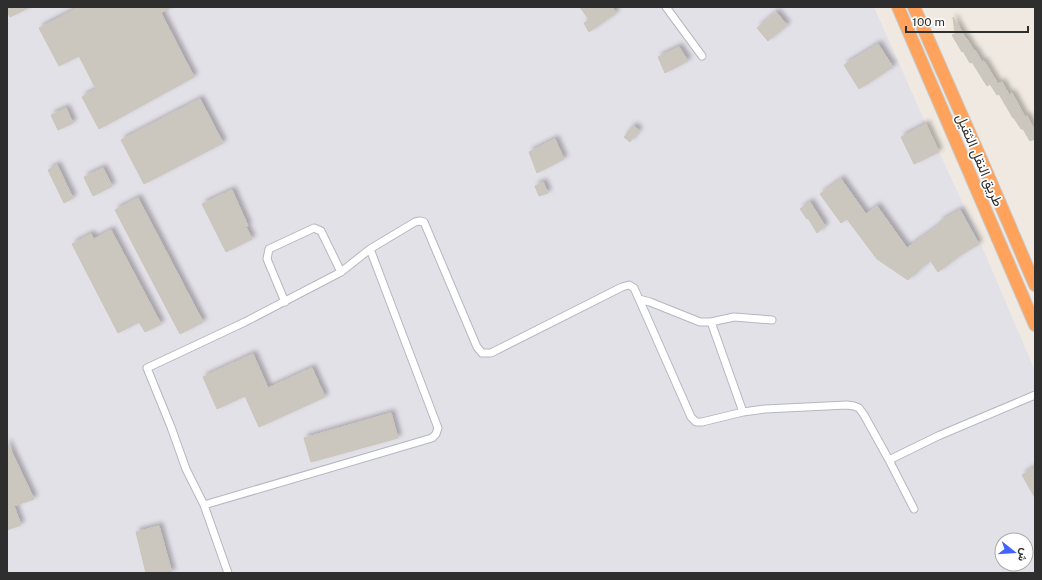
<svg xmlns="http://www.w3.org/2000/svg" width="1042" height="580" viewBox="0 0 1042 580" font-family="'Public Sans',Vazirmatn,sans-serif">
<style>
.industrial{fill:#e3e1e8;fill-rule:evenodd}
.building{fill:#cbc7bf;stroke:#cbc5ba;filter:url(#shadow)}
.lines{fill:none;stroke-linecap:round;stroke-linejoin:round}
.street-casing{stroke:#b4b7c1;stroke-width:9}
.highway-casing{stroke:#c9c9c9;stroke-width:14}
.street{stroke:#fff;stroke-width:7}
.highway{stroke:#ffa35c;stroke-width:12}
.labels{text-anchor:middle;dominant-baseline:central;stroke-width:3.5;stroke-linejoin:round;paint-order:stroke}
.street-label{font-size:14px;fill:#2e2e2e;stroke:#fff}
</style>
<defs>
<filter id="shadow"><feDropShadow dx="3.5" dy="-3.5" stdDeviation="2" flood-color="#0004"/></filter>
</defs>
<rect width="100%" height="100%" fill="#efe9e1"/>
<path class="industrial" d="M 7,7 L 874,7 L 926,124 L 972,223 L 1035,371 L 1035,573 L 7,573 ZM 1002,540 L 1026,540 L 1026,564 L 1002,564 Z"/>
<path class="building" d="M 7,7 L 30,7 L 10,17 L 7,11 Z
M 80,7 L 171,7 L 161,13 L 194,77 L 99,129 L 82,97 L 96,89 L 79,56 L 59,66 L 39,28 Z
M 580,7 L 612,7 L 616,13 L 589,32 L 584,23 L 589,20 Z
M 776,12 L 787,25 L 768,41 L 757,28 Z
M 953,17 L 966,39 L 967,39 L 974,51 L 975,50 L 982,62 L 984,61 L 998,84 L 1002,82 L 1009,95 L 1012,93 L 1025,117 L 1027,116 L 1035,131 L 1035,139 L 1030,141 L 1023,129 L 1021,129 L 1014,118 L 1013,118 L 999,94 L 997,95 L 990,84 L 987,86 L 972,62 L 970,63 L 963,51 L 962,52 L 952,35 L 955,34 Z
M 878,44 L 893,67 L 859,89 L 844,65 Z
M 679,47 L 688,61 L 665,73 L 658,57 Z
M 200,99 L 223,143 L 144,184 L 121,140 Z
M 66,108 L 73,123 L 58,130 L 51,115 Z
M 926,124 L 939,152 L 914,164 L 901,137 Z
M 633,126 L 639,130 L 630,142 L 624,137 Z
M 555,139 L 564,159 L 537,173 L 529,152 Z
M 57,165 L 73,198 L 64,203 L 48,170 Z
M 103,168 L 112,186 L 93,196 L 84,177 Z
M 841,179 L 866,214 L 877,206 L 907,248 L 941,224 L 939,222 L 960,210 L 979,244 L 959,256 L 938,272 L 930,260 L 908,280 L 877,259 L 847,219 L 841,223 L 820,194 Z
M 543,182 L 548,193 L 539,196 L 535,186 Z
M 232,190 L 248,226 L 246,227 L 252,239 L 226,252 L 202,204 Z
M 138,198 L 203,322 L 180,334 L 115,210 Z
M 810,202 L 825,226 L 817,233 L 808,218 L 807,219 L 800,209 Z
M 111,230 L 161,324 L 145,332 L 139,322 L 118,333 L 72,244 L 91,234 L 94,239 Z
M 253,354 L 268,388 L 312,368 L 325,397 L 259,427 L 245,396 L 217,409 L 203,377 Z
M 391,413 L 398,438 L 311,462 L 304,438 Z
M 7,442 L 34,499 L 14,506 L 21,525 L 7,530 Z
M 1035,467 L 1035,498 L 1022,475 Z
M 159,526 L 172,573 L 146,573 L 136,532 Z"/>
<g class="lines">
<g class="street-casing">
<path id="street" d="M 666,7 L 702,56
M 341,272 L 370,249
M 772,320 L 734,317 L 711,322 L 700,322 L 650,302 L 639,299 L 691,417 L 696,422 L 702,422 L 743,412 L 765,409 L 847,405 L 854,406 L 859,408 L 864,415 L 889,460 L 914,509
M 711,322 L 743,412
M 889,460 L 938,436 L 1035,395
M 204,505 L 432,438 L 436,434 L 438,428 L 370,249 L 415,222 L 420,221 L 424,222 L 477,347 L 482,353 L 491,353 L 622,287 L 629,285 L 634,288 L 639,299
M 228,573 L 204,505 L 186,469 L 171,427 L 147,368 L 245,322 L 341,272 L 321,231 L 314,228 L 269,249 L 267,259 L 285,302"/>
</g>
<g class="highway-casing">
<path id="highway" d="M 898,7 L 1035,325
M 914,7 L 984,166 L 1035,285"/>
</g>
<use href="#street" class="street"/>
<use href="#highway" class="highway"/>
</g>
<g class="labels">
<g class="street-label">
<text transform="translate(980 160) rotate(67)">طريق النقل الثقيل</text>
</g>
</g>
<rect width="1042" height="580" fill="none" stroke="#2e2e2e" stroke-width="16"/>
<g transform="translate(1014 552) rotate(107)"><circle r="19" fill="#ffffff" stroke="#ababab"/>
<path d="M0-3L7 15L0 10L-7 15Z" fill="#4264fb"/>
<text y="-6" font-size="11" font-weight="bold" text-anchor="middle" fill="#2e2e2e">ش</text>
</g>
<path d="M906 26v6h122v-6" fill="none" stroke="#2e2e2e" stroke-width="2"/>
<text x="912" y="26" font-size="12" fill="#2e2e2e" stroke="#ffffff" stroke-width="3" paint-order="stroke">100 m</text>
</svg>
